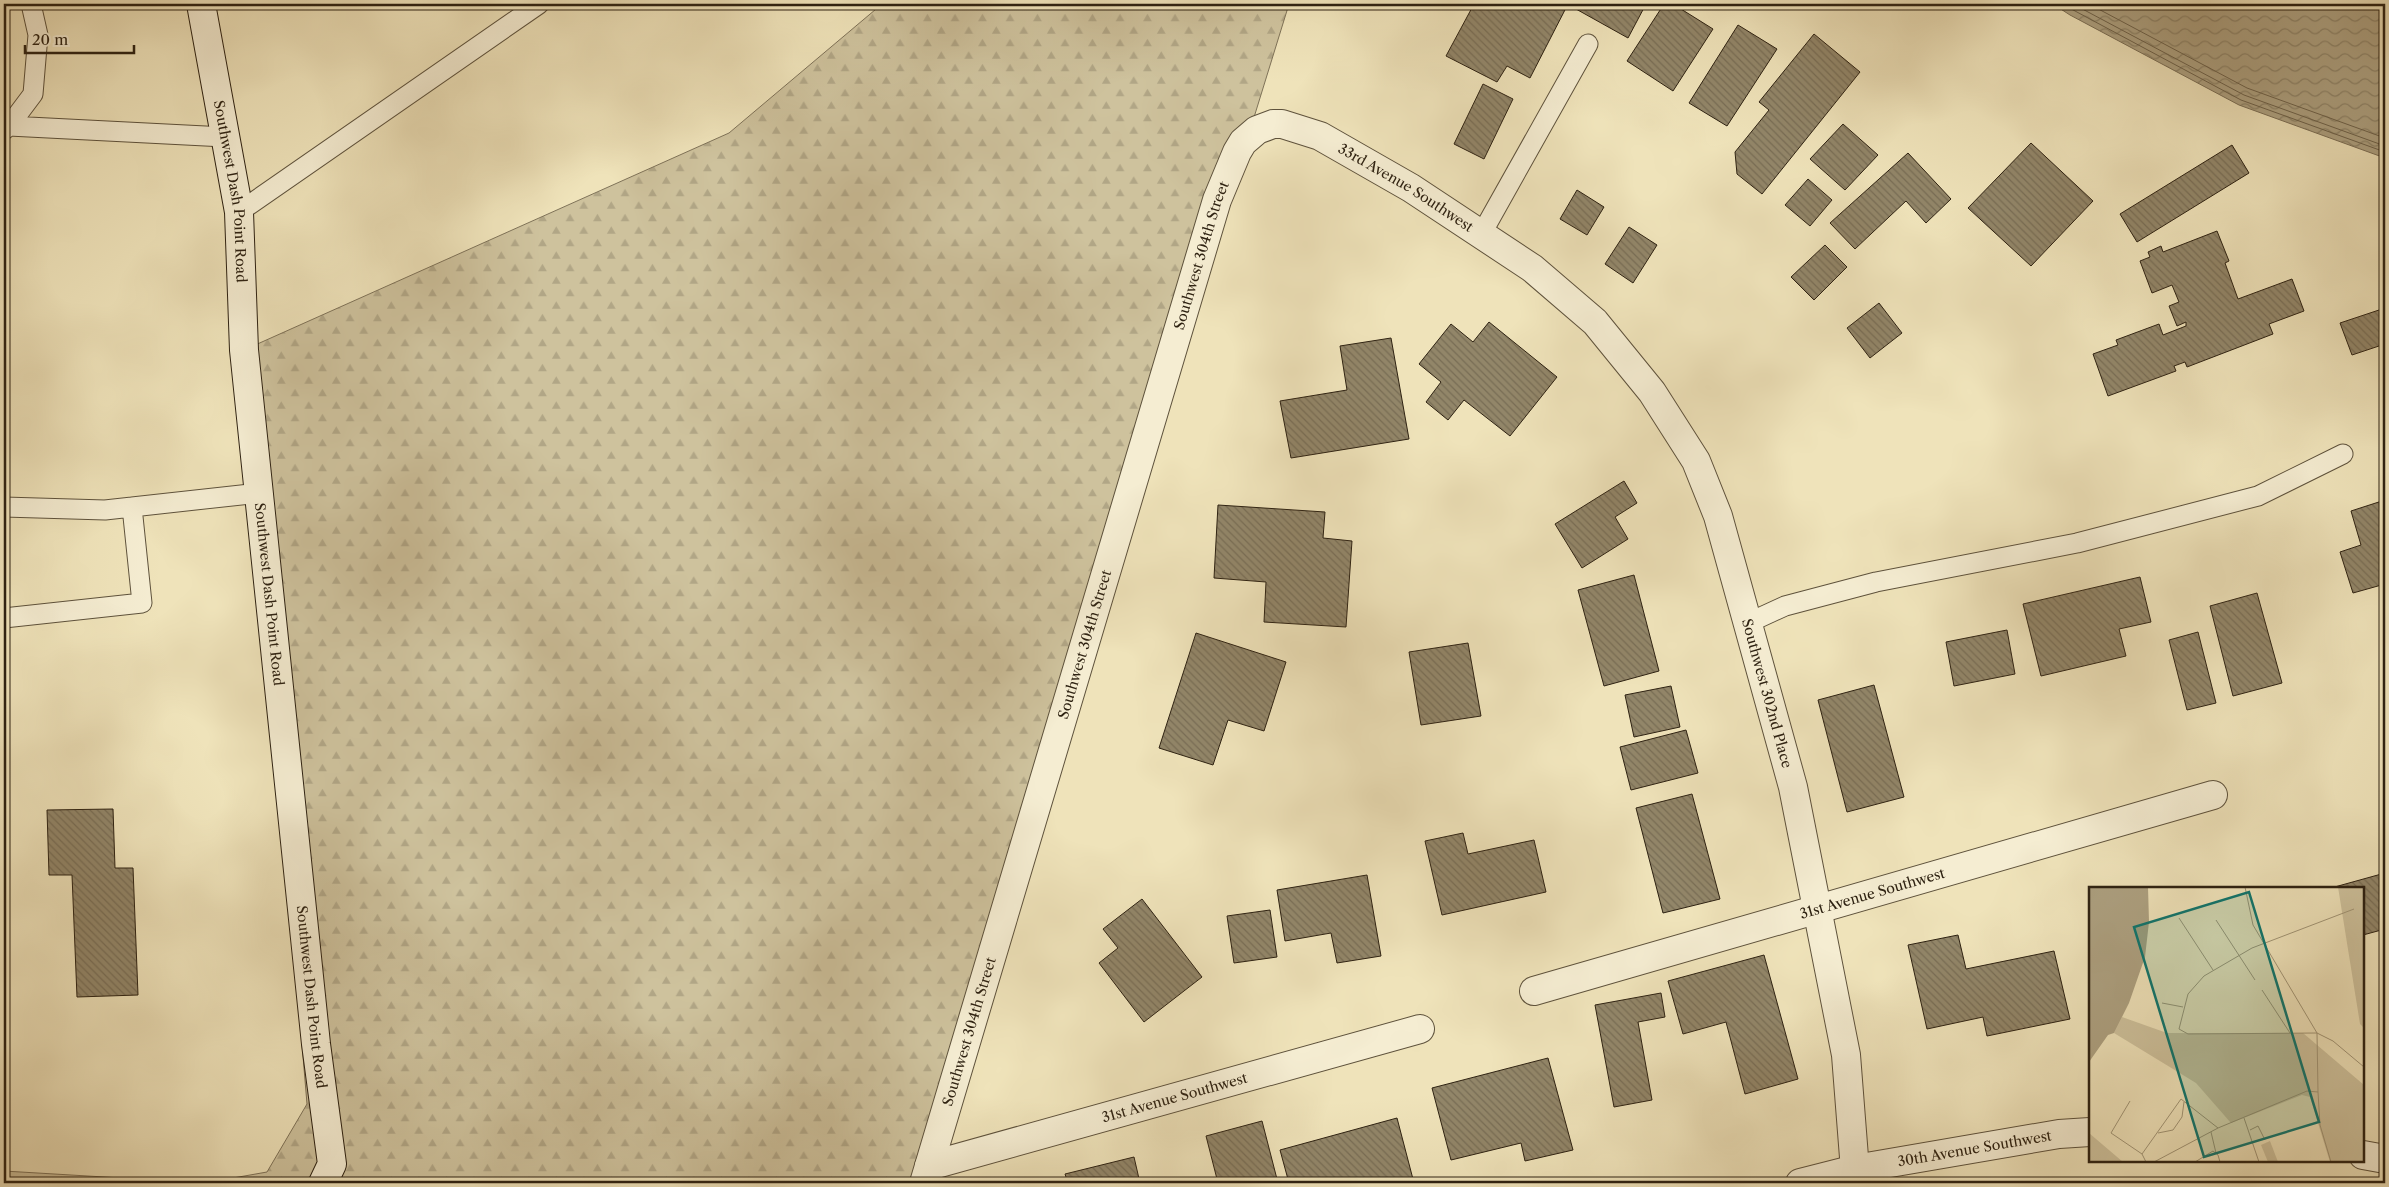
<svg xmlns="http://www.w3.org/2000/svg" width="2389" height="1187" viewBox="0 0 2389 1187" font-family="'Libre Caslon Text',serif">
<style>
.forest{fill:url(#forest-firs);stroke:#7e7258}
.water{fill:url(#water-waves);stroke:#7a6e55}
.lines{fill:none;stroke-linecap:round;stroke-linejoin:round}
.shore{stroke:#6e624a;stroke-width:1}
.building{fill:url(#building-back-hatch);stroke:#2e2212}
.service-casing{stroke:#5e523c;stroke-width:21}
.minor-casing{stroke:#5e523c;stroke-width:30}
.secondary-casing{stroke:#2e2212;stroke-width:30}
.service{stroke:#f5edd2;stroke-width:19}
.minor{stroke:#f5edd2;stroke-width:28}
.secondary{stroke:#f5edd2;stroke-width:28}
.labels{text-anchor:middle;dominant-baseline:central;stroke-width:4.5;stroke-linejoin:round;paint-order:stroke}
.street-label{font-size:14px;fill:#2e2212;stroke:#f5edd2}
.inset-road{fill:none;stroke:#a29677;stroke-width:1}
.view{fill:#0f766e;fill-opacity:0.15;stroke:#0f766e;stroke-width:2.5}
.inset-edge{fill:none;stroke:#2e2212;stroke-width:2.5}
</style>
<defs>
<pattern id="forest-firs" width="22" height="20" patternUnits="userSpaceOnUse" patternTransform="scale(1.25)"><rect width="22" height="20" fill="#cec29d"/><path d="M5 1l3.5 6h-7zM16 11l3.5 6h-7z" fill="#b1a686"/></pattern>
<pattern id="water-waves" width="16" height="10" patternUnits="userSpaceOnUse" patternTransform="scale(1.25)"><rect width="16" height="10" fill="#ada181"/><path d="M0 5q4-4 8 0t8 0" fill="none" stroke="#8d8368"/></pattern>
<pattern id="building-back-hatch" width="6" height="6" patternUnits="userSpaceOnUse" patternTransform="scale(1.25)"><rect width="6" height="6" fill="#928669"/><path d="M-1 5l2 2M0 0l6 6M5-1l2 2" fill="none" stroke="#786d55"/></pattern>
</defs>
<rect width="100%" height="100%" fill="#efe3ba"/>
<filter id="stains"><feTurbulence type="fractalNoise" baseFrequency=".004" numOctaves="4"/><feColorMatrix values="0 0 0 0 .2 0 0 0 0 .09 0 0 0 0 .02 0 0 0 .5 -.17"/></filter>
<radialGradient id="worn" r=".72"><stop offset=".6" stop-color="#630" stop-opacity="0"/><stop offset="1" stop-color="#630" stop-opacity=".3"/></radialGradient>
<path class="forest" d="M 882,4 L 1289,4 L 925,1183 L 4,1183 L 4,1171 L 205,1183 L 267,1172 L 307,1104 L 244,350 L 729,133 Z"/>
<path class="water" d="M 2053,4 L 2385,4 L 2385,158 L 2239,105 L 2070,15 Z"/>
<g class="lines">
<path class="shore" d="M 2062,4 L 2241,100 L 2385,152
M 2073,4 L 2244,95 L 2385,146
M 2089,4 L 2247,88 L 2385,138"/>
</g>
<path class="building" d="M 1474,4 L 1568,4 L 1530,78 L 1507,66 L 1497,82 L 1446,56 Z
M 1579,4 L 1646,4 L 1628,38 L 1576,9 Z
M 1664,4 L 1673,4 L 1713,29 L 1673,91 L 1627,61 Z
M 1738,25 L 1777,49 L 1727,126 L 1689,103 Z
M 1814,34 L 1860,72 L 1762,194 L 1737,174 L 1735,152 L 1769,110 L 1759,102 Z
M 1483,84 L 1513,99 L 1484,159 L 1454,144 Z
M 1843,124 L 1878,155 L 1845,190 L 1810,159 Z
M 2031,143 L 2093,201 L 2031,266 L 1968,208 Z
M 2232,145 L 2249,173 L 2137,242 L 2120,214 Z
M 1908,153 L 1951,199 L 1926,223 L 1906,201 L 1855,249 L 1830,223 Z
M 1808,179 L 1832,200 L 1810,226 L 1785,205 Z
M 1577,190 L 1604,207 L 1587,235 L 1560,219 Z
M 1629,227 L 1657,245 L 1633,283 L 1605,264 Z
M 2217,231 L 2229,261 L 2225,263 L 2238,299 L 2292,279 L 2304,311 L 2269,324 L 2273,334 L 2187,367 L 2185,362 L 2174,366 L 2176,371 L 2108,396 L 2093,354 L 2118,345 L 2116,340 L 2159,324 L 2163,335 L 2186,326 L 2186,322 L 2177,326 L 2169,306 L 2179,302 L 2172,285 L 2152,293 L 2140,261 L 2150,257 L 2148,252 L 2161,246 L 2163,252 Z
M 1825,245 L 1847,267 L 1814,300 L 1791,277 Z
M 1879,303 L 1902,333 L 1870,358 L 1847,328 Z
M 2385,308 L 2385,344 L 2352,355 L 2340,323 Z
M 1489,322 L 1557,377 L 1510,436 L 1464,400 L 1448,420 L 1426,402 L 1441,382 L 1419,364 L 1451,324 L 1473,342 Z
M 1391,338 L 1409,439 L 1291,458 L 1280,401 L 1347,390 L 1340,346 Z
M 1624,481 L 1637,503 L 1615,517 L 1628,539 L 1582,568 L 1555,524 Z
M 2385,500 L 2385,584 L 2353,593 L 2340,552 L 2361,545 L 2351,511 Z
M 1218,505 L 1325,512 L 1323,538 L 1352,541 L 1346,627 L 1264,622 L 1266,582 L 1214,578 Z
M 1634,575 L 1659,671 L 1604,686 L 1578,590 Z
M 2140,577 L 2151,622 L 2119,629 L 2126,656 L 2041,676 L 2023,604 Z
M 2257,593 L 2282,683 L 2233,696 L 2210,606 Z
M 2007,630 L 2015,674 L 1954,686 L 1946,642 Z
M 2198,632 L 2216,703 L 2187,710 L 2169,640 Z
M 1196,633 L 1286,662 L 1264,731 L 1228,720 L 1213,765 L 1159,748 Z
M 1468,643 L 1481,716 L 1421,725 L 1409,652 Z
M 1874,685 L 1904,797 L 1847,812 L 1818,700 Z
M 1671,686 L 1680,727 L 1634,737 L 1625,695 Z
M 1686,730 L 1698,773 L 1631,790 L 1620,747 Z
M 1692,794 L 1720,899 L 1663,913 L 1636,808 Z
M 113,809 L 115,868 L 133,868 L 138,995 L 77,997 L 72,875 L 49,875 L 47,810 Z
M 1463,833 L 1468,854 L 1534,840 L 1546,892 L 1442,915 L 1425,841 Z
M 2385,873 L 2385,929 L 2363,935 L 2363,888 L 2331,888 Z
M 1367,875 L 1381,956 L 1337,963 L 1331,933 L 1285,941 L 1277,890 Z
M 1142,899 L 1202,977 L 1144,1022 L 1099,963 L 1118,948 L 1103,929 Z
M 1270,910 L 1277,957 L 1234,963 L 1227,916 Z
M 1958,935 L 1966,969 L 2054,951 L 2070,1019 L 1987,1036 L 1983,1017 L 1927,1029 L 1908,945 Z
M 1764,955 L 1798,1079 L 1745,1094 L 1726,1022 L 1683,1034 L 1668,981 Z
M 1661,993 L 1665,1017 L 1638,1022 L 1652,1100 L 1614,1107 L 1595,1005 Z
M 1548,1058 L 1573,1150 L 1525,1161 L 1521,1143 L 1451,1160 L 1432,1088 Z
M 1397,1118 L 1414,1183 L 1289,1183 L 1280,1150 Z
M 1262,1121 L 1278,1183 L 1218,1183 L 1206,1136 Z
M 1134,1157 L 1140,1183 L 1068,1183 L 1065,1174 Z"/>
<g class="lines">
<g class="service-casing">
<path id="service" d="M 9,126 L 225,137
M 4,130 L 9,126 L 33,94 L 38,35 L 31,4
M 239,212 L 539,4
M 1482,233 L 1588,44
M 4,507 L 105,510 L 259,493
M 4,618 L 142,603 L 132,507
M 1748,623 L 1785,606 L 1876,582 L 2077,543 L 2258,496 L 2343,454"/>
</g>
<g class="minor-casing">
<g id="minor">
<path id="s1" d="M 1534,991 L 2213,795"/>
<path d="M 2363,1155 L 2385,1159"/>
<path id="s2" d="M 929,1166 L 1420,1029"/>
<path id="s3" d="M 924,1183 L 1217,200 L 1237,152 L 1243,142 L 1257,130 L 1273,124 L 1282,124 L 1320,136 L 1411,188 L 1532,268 L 1595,322 L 1652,392 L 1696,461 L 1718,516 L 1793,787 L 1846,1055 L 1856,1183"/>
<path id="s4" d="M 1800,1183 L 1855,1169 L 2059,1134 L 2090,1132"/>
</g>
</g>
<g class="secondary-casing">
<g id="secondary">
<path id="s5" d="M 201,4 L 239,212 L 244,350 L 316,1044 L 332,1164 L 323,1183"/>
</g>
</g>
<use href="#service" class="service"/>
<use href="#minor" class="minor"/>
<use href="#secondary" class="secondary"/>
</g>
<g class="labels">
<g class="street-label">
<text stroke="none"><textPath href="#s3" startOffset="1274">33rd Avenue Southwest</textPath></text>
<text stroke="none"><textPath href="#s5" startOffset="190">Southwest Dash Point Road</textPath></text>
<text stroke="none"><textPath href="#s3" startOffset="968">Southwest 304th Street</textPath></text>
<text stroke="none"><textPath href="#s5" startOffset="595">Southwest Dash Point Road</textPath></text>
<text stroke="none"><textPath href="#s3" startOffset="562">Southwest 304th Street</textPath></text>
<text stroke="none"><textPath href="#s3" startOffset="1922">Southwest 302nd Place</textPath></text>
<text stroke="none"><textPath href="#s1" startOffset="352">31st Avenue Southwest</textPath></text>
<text stroke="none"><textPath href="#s5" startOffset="1000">Southwest Dash Point Road</textPath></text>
<text stroke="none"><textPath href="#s3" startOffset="158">Southwest 304th Street</textPath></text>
<text stroke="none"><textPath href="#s2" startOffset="255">31st Avenue Southwest</textPath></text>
<text stroke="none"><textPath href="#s4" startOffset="178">30th Avenue Southwest</textPath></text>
</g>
</g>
<g transform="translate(2089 887)">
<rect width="275" height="275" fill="#efe3ba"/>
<path d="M 249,0 L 275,0 L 275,141 L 271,137 ZM 33,130 L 78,146 L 214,146 L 275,198 L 275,275 L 241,275 L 221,210 L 213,208 L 142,236 L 107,196 L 25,146 ZM 0,246 L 34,275 L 0,275 Z" fill="#cec29d"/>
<path d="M 181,254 L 189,275 L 179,275 L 172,258 Z" fill="#cec29d"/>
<path d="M 0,0 L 59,0 L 60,35 L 56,70 L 40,116 L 25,146 L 19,148 L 0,175 Z" fill="#ada181"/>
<path class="inset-road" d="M 156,0 L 164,38 L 228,146 L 229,205M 265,22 L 163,61 L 115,89 L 99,107 L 90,142 L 99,147 L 228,146 L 244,154 L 275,180M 90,31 L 124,83M 127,33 L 166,93M 173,103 L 201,146M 73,116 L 94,120M 41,214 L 22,246 L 53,267M 155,231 L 170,275M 161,243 L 169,239 L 176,253M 122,245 L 127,266M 69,246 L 84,243 L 93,230 L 95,215M 57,275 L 53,267 L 92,212 L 129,241M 65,275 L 129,241 L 218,204 L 229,205 L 231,238 L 242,275M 106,275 L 124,264 L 129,268 L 131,275"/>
<path class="view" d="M 160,5 L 230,235 L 115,270 L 45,40 Z"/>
<rect width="275" height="275" class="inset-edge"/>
</g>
<rect width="2389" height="1187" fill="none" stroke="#efe3ba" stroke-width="20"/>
<rect x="5" y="5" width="2379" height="1177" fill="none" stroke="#2e2212" stroke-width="2.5"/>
<rect x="10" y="10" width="2369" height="1167" fill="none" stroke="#2e2212"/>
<path d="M25 45v8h109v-8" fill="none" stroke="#2e2212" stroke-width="2.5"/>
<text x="32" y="45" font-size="15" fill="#2e2212" stroke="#f5edd2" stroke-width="4" paint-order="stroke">20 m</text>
<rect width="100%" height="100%" filter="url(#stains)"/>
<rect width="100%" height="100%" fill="url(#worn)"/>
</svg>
